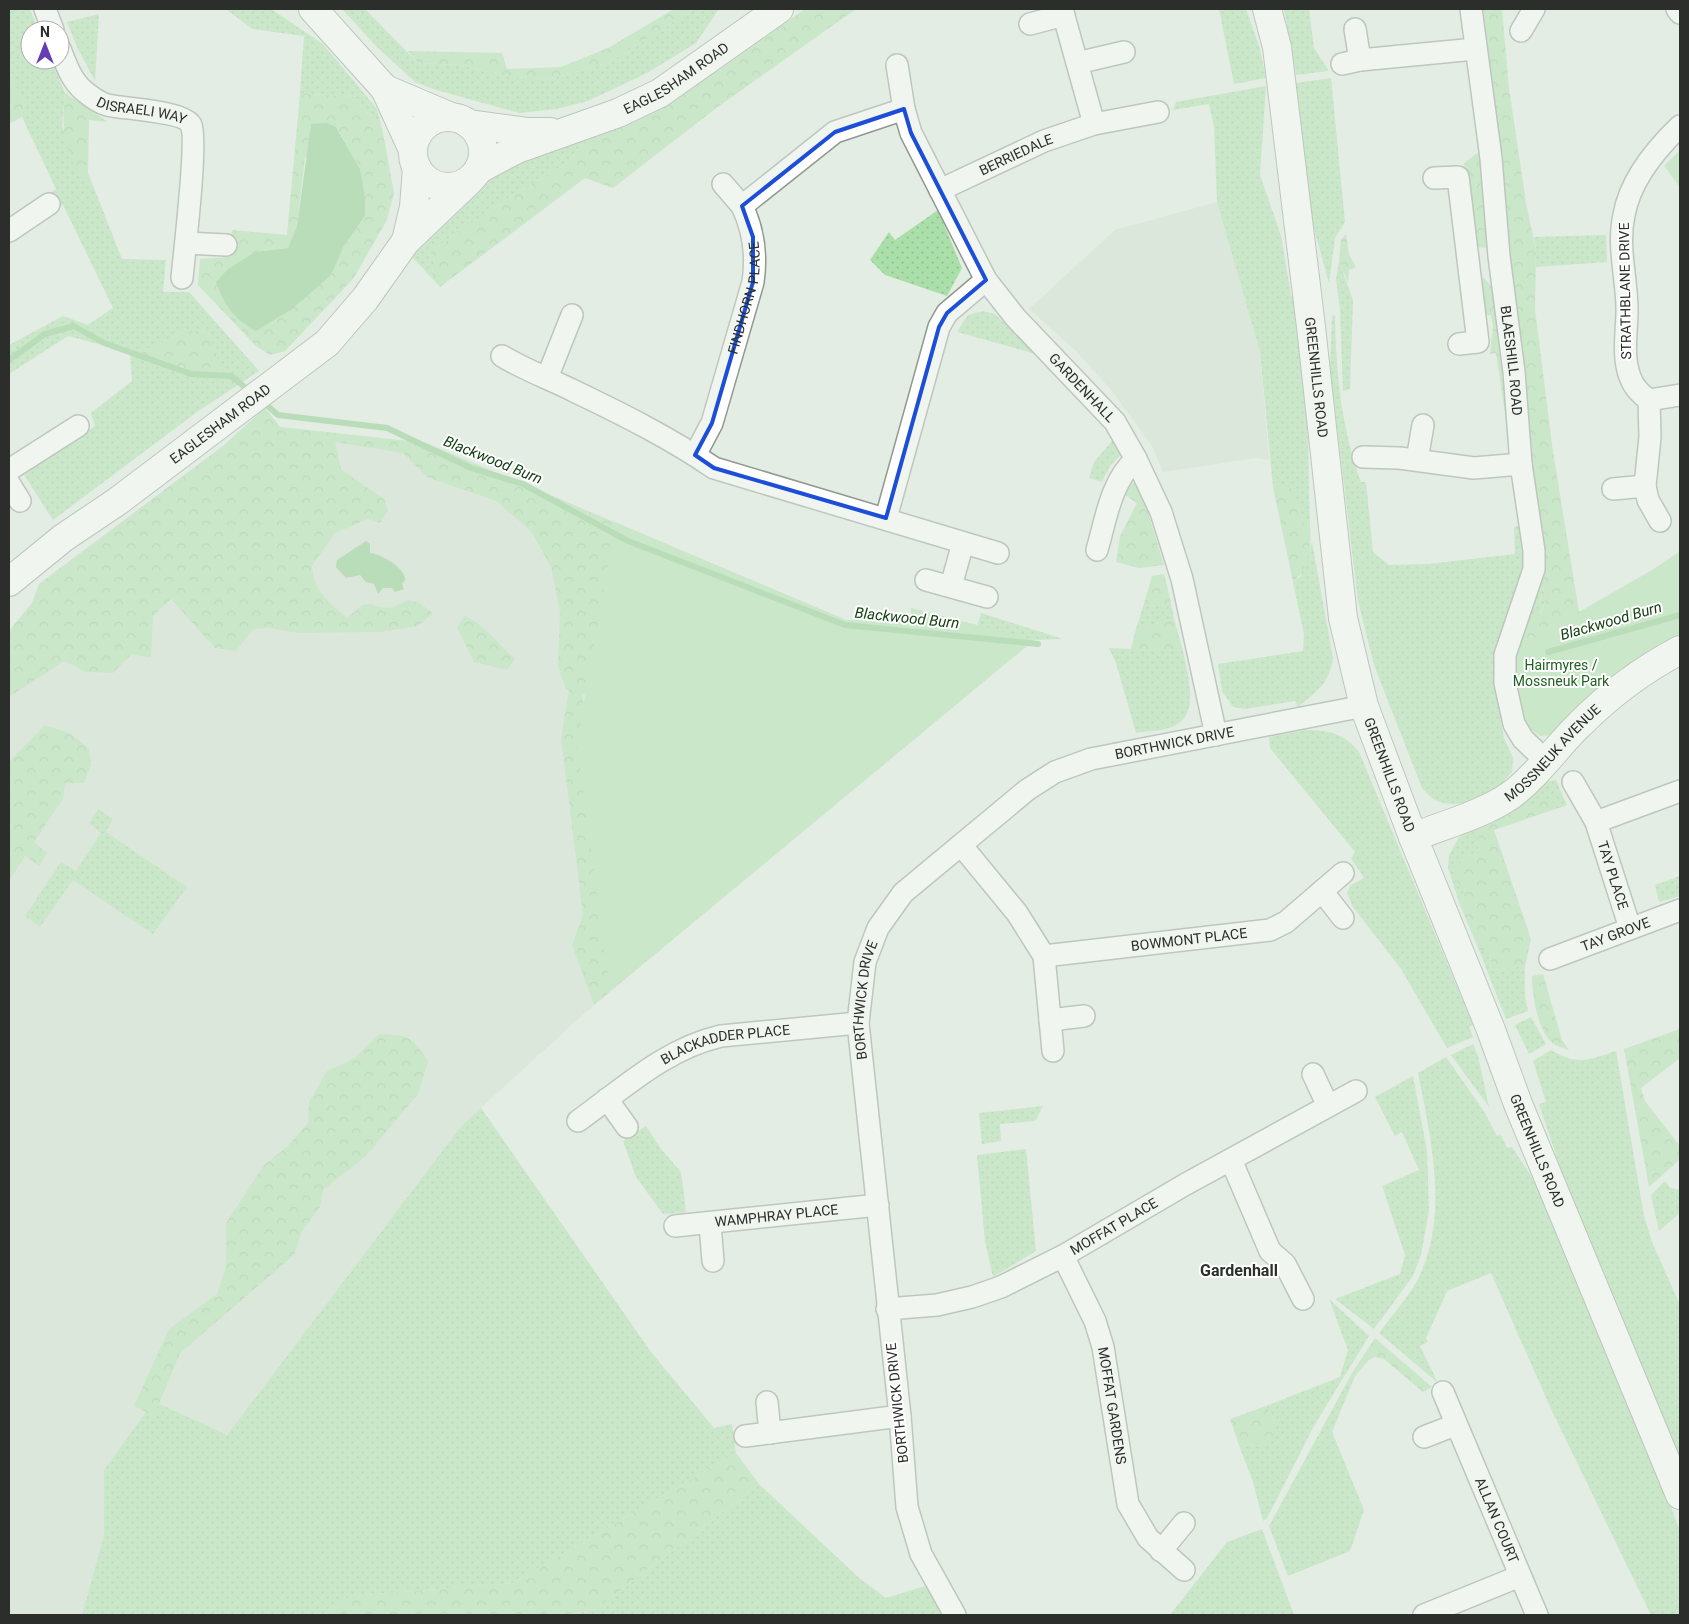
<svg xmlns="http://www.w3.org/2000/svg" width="1689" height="1624" viewBox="0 0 1689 1624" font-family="Roboto,sans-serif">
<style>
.built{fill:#d2dfd1}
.grass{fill:url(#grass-dots)}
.forest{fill:url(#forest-crowns);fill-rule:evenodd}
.park{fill:#abdfa9}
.water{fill:#88c985}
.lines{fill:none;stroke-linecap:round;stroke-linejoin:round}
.stream{stroke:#88c985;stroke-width:6}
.minor-casing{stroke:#90998f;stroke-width:24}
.tertiary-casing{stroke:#90998f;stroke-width:30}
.secondary-casing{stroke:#90998f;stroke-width:30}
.minor{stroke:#fff;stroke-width:21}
.tertiary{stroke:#fff;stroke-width:28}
.secondary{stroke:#fff;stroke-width:28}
.marked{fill:none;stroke:#1d4ed8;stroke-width:4;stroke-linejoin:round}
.labels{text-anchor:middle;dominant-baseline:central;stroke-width:4;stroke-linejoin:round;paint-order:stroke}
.street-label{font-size:14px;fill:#2b2e2a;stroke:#fff}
.park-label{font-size:14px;fill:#206021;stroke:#fff}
.water-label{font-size:15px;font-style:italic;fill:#154115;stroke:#fff}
.quarter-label{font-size:16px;font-weight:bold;fill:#2a3129;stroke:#fff}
</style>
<defs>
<pattern id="grass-dots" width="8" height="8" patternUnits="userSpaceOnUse" patternTransform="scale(1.25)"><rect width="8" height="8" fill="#abdfa9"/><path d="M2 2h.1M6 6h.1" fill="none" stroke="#93c092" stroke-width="1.8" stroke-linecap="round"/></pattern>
<pattern id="forest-crowns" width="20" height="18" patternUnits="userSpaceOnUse" patternTransform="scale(1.25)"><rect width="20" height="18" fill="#abdfa9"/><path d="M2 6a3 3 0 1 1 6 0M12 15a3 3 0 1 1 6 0" fill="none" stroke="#93c092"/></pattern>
</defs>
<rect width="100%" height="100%" fill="#e3ede3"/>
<path class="built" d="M 1217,202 L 1260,352 L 1269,460 L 1256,458 L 1163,472 L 1152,446 L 1112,391 L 1075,350 L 1029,309 L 1115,230 Z
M 265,408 L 280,427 L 426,443 L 615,522 L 610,990 L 462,1125 L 227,1435 L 155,1401 L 104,1470 L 104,1535 L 82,1615 L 9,1615 L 9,631 L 32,603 L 39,584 L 223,446 Z"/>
<path class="grass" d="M 9,9 L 30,9 L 38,30 L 30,30 L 30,60 L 51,60 L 65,93 L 62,126 L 87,185 L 94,188 L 122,259 L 166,260 L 163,292 L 189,292 L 259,371 L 197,412 L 53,520 L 24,475 L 95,426 L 91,413 L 132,381 L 130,353 L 191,374 L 223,375 L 208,332 L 186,330 L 153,348 L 121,350 L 68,336 L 9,374 L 9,345 L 63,316 L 88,325 L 113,308 L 63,205 L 60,207 L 51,193 L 56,189 L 22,117 L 24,103 L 9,74 Z
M 226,9 L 271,9 L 323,44 L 377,109 L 383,133 L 354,97 L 300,93 L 304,36 L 252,29 Z
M 342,9 L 365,9 L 418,63 L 460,65 L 512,77 L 551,79 L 610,62 L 693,9 L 719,9 L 696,43 L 647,73 L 588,101 L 557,109 L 519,113 L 433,89 L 415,82 L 377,47 Z
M 1219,9 L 1246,9 L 1260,49 L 1266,78 L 1234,84 Z
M 1284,9 L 1309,9 L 1314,48 L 1329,71 L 1296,75 Z
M 99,14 L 95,81 L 78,49 L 67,22 Z
M 1331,78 L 1345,222 L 1335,238 L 1329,283 L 1310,215 L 1296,83 Z
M 1266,86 L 1260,175 L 1281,236 L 1291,295 L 1296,300 L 1307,405 L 1310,527 L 1304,524 L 1291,487 L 1273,487 L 1260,352 L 1217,202 L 1214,127 L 1209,104 L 1173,110 L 1176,102 Z
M 586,138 L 569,162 L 510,197 L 434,249 L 432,278 L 411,256 C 430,232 450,213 475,195 C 484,188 490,178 500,171 C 525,154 558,147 586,138 Z
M 938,210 L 962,268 L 947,296 L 885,275 L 870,260 L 889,232 L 895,240 Z
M 1606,235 L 1607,262 L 1536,267 L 1536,250 L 1534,237 Z
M 1339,261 L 1353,301 L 1350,389 L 1343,391 L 1340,310 L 1336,279 Z
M 983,311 L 995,314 L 1036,354 L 957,332 L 968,315 Z
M 1335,315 C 1336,373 1341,427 1361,482 L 1366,482 L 1373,552 L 1389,565 L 1428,564 L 1515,554 L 1514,527 L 1525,525 L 1528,562 L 1504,706 L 1499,710 L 1504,738 L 1513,758 L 1512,772 C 1507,777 1498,790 1494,793 C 1480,803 1453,807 1437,801 C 1432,799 1426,792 1422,788 L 1374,665 L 1358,601 L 1330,367 L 1332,316 Z
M 1112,441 L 1122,453 L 1110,466 L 1102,482 L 1089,478 L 1094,462 Z
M 1312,542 L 1333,658 C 1329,684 1317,691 1298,707 L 1295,701 L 1245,709 L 1233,707 L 1222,691 L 1218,664 L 1303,651 L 1304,634 L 1293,582 L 1300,577 Z
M 1541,562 L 1545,603 L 1513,669 L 1509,669 Z
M 1171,603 L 1174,619 L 1136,629 L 1143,607 Z
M 981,613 L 1063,639 L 1034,640 L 977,626 Z
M 1109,648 L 1183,651 C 1187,674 1201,713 1174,726 C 1163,731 1148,731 1136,733 L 1116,663 Z
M 1306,730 C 1329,730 1344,733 1359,752 L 1473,1025 L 1469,1027 L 1473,1037 L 1447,1048 L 1401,969 L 1353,907 L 1347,893 L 1350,886 L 1364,878 L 1351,858 L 1355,852 L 1270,748 L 1269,737 Z
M 1556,780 L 1567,805 L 1556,809 L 1551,800 C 1524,804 1501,820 1477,833 L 1479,850 L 1461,861 L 1465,888 L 1460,905 L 1448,868 L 1449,855 L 1459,837 L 1536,784 L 1540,789 L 1545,782 Z
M 98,809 L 113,819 L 106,832 L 187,887 L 153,934 L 73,880 L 40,927 L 25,916 L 61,862 L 76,871 L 101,833 L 89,823 Z
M 1680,876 L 1680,896 L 1659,902 L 1655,885 Z
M 1479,950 L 1490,950 L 1491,970 L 1525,966 L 1525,995 L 1528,1011 L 1506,1019 Z
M 1531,1017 L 1546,1044 L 1529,1054 L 1515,1025 Z
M 1473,1044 L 1478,1056 L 1489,1107 L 1451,1055 Z
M 1551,1050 C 1577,1066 1588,1060 1616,1051 L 1644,1216 L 1652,1242 L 1680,1305 L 1680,1461 L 1575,1212 L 1539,1104 L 1546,1102 L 1533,1061 Z
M 1446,1057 L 1485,1113 L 1497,1136 L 1501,1135 L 1507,1148 L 1512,1147 L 1546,1199 L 1649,1449 L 1680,1531 L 1680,1615 L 1651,1615 L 1552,1411 L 1491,1273 L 1447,1291 L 1426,1338 L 1428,1342 L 1420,1346 L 1438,1383 L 1379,1333 C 1392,1315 1409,1297 1419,1277 C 1449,1214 1431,1138 1418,1073 Z
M 1413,1076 L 1427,1151 L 1429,1210 L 1421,1255 L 1413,1276 L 1374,1329 L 1335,1299 L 1400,1274 L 1405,1255 L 1382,1186 L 1419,1170 L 1402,1132 L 1395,1136 L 1375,1097 Z
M 1043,1106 L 1035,1121 L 1000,1124 L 1001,1141 L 982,1144 L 979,1113 Z
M 481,1108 L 651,1352 L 714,1428 L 732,1424 L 736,1453 L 513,1583 L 351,1596 L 322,1615 L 82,1615 L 104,1535 L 104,1470 L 154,1401 L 227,1435 L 462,1125 Z
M 646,1126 L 661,1149 L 681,1172 L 686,1212 L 663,1214 L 636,1177 L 623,1141 Z
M 1026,1149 L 1036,1251 L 993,1277 L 985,1241 L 977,1155 Z
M 1665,1181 L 1670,1188 L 1680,1190 L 1680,1213 L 1659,1231 L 1651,1195 Z
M 1329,1299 L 1369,1336 L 1315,1424 L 1267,1518 L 1263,1521 L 1253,1482 L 1240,1448 L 1254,1443 L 1275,1421 L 1266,1406 L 1340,1377 L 1348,1350 Z
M 1352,1373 L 1355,1376 L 1332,1432 L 1364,1510 L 1350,1551 L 1288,1576 L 1269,1526 Z
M 759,1484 L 858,1577 L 886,1598 L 925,1586 L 942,1615 L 564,1615 L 595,1610 Z
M 1262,1529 L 1294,1615 L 1170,1615 L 1227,1542 Z"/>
<path class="forest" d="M 674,9 L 693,9 L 610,62 L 551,79 L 512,77 L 460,65 L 418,63 L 408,51 L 502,53 L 507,69 L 561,67 L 608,48 Z
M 805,9 L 856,9 L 719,106 L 613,188 L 585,178 L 440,287 L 432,278 L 434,249 L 510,197 L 569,162 L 586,138 L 629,122 L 719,70 Z
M 1477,9 L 1502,9 L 1509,88 L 1526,203 L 1536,250 L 1535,309 L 1552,445 L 1579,612 L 1638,578 L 1540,736 L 1531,729 L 1519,648 L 1528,621 L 1541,613 L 1545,603 L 1526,417 Z
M 9,74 L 24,103 L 22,117 L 9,124 Z
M 65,93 L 108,122 L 89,120 L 88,173 L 94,188 L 87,186 C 64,151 61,134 65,93 Z
M 300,93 L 354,97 L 383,133 L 394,193 L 387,220 L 353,279 L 285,351 L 270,355 L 256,346 L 198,285 L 200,259 L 227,257 L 232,230 L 287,235 ZM 336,126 L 360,169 L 365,216 L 344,246 L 331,275 L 255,252 L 288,248 L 297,226 L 305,158 Z
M 1485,152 L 1493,244 L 1487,248 L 1477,247 L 1472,242 L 1464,163 L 1476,154 Z
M 1346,234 L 1349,254 L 1356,267 L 1349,270 L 1348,283 L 1339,261 L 1341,240 Z
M 1483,277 L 1491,286 L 1502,308 L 1510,448 L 1496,353 L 1490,354 L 1493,326 L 1491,315 L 1482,316 L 1477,279 Z
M 186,330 L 208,332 L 224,375 L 191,374 L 121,350 L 153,348 Z
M 265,408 L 280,427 L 426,443 L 846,620 L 911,623 L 911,608 L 1034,640 L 594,1005 L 572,945 L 583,915 L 561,738 L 569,690 L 566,689 L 558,666 L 560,612 L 551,567 L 531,531 L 496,501 L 427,477 L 403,453 L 335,442 L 341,469 L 384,499 L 388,510 L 380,523 L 368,519 L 335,533 L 312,566 C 313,591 330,603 347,618 L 362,605 L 371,604 L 379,607 L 392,608 L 408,600 L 419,603 L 433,613 L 418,626 L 380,632 L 298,633 L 268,628 L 253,629 L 236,651 L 215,648 L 171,599 L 153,616 L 151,658 L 132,654 L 113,673 L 86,672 L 64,661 L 9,697 L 9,631 L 32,603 L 39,584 L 223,446 ZM 602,684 L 589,733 L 582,695 Z
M 1129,483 L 1134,483 L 1144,499 L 1164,565 L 1139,568 L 1116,562 L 1120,536 L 1137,503 L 1125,495 L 1124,488 Z
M 1273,487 L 1291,487 L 1304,524 L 1310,527 C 1312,544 1308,571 1293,582 Z
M 1164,574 L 1171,603 L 1143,607 L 1152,576 Z
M 465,616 C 484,624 499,645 515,659 L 507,670 L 474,662 L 457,627 Z
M 1174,619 L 1183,651 L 1131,649 L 1136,629 Z
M 45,725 L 71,734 L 89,749 L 91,765 L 84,783 L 65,783 L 63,799 L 34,842 L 47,853 L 39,866 L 25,856 L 9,881 L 9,762 Z
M 1551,799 L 1556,809 L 1494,830 L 1531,939 L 1525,966 L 1491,970 L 1490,950 L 1479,950 L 1460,905 L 1465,888 L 1455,881 L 1454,869 L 1461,861 L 1479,850 L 1477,833 C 1489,817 1530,803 1551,799 Z
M 1543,974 L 1562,1040 L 1569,1050 C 1564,1048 1558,1047 1554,1044 C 1538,1034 1532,994 1532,976 Z
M 1680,1029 L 1680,1058 L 1641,1088 L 1645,1101 L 1680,1146 L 1680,1159 L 1649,1187 L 1624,1049 Z
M 379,1034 C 409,1035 411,1035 428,1061 L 418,1094 L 366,1156 L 323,1190 L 320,1207 L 302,1231 L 294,1255 L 180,1353 L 154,1416 L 134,1406 L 169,1329 L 217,1294 L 226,1267 L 226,1223 L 264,1165 L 288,1146 L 308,1123 L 309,1102 L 327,1071 L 355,1058 Z
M 1375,1338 L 1432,1387 L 1423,1392 L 1384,1359 L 1375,1357 L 1369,1360 L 1355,1376 L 1352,1373 Z
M 1266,1406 L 1275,1421 L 1273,1435 L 1267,1445 L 1254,1443 L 1240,1448 L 1230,1419 Z
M 736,1453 L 759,1484 L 595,1610 L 564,1615 L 322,1615 L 351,1596 L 513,1583 Z"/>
<path class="park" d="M 1680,150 L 1680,187 L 1664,166 Z
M 615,522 L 846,620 L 911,623 L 911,608 L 1034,640 L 610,990 L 577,744 Z
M 1680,551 L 1680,639 L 1554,735 L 1540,736 C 1533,731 1522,723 1519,714 C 1512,695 1514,667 1519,648 L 1657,567 Z"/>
<path class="water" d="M 327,123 L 336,127 L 360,169 L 365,198 L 365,216 L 344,246 L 331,275 L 292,309 L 256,331 C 235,320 224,305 216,282 L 228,269 L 255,252 L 288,248 L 297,226 L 311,124 Z
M 366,541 L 370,544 L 370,553 C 381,554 406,568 405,580 L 402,584 L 404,589 L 395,592 L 392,588 L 383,588 L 378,594 L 374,584 L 366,582 L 360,575 L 346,578 L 336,567 L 337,560 Z"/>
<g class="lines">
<path class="stream" d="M 9,360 L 45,334 L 74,326 L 104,343 L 191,374 L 231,376 L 251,392
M 262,401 L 278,415 L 387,428 L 471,468 L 523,484 L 628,541 L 845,625 L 1038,644
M 1548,652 L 1680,615"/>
<g class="minor-casing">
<g id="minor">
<path d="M 45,9 L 53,30"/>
<path d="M 1062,9 L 1094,124"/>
<path id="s1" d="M 1471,9 L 1491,158 L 1499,256 L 1514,372 L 1521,464 L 1534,551 L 1534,569 L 1505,655 L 1505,683 L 1514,724 L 1523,739 L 1545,760"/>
<path d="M 1677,9 L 1680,13"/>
<path d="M 1030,24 L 1064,15"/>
<path d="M 1355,29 L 1360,60"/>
<path d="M 1521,31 L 1534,9"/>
<path id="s2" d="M 60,49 C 66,64 71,80 84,91 C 90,96 100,103 107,105 C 124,109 184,111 191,125 C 198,139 184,256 182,278"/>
<path d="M 1077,63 L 1124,52"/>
<path d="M 1342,64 L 1360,60 L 1475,49"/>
<path id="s3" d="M 897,65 L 904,109 L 911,133 L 986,280 L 1015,317 L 1115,422 L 1136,459 L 1161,512 L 1182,579 L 1216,735"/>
<path d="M 1434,178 L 1458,177 L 1478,342 L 1459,344"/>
<path d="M 723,184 L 742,206"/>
<path id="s4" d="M 940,190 L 1044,141 L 1094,124 L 1158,112"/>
<path d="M 9,231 L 49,204"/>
<path d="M 186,243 L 226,245"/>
<path d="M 502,356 C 525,370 550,379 574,391 C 622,414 670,438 714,468 L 998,553"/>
<path d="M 547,378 L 572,315"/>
<path d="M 1649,400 C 1640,394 1634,388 1630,377 C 1622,355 1627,332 1627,310 C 1627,278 1617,247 1624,215 C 1630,181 1656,149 1680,126"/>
<path d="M 1649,400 L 1650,437 L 1645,486 L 1648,500 L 1660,521"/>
<path d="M 1649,400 L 1680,395"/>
<path id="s5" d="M 695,455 L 712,423 L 753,282 C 757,255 754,231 742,206 L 835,132 L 904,109"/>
<path d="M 1363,457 L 1399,458 L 1474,468 L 1521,464"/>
<path d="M 1417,460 L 1423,425"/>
<path d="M 9,470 L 78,426"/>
<path d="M 9,483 L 20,501"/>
<path d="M 1613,489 L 1645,486"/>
<path d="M 886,518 L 939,327 L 947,313 L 986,280"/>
<path d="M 1097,550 C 1106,519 1111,481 1136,459"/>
<path d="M 926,580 L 987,597"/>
<path d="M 951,586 L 963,543"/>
<path id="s6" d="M 1573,782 L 1596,822 L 1630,928"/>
<path d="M 1596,822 L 1680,791"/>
<path d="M 961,845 L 1017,913 L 1044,956 L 1053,1051"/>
<path d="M 1322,891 L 1343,918"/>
<path id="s7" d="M 1044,956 L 1270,930 L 1286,922 L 1343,873"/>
<path id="s8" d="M 1550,959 L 1680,910"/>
<path d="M 1050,1020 L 1084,1016"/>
<path d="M 1313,1074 L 1328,1106"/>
<path d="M 607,1099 L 627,1127"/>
<path id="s9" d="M 578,1121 C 624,1088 665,1049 721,1036 L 858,1023"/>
<path d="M 1231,1160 L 1270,1251 L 1285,1264 L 1303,1299"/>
<path d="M 710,1224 L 713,1261"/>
<path id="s10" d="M 675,1226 L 878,1205"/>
<path id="s11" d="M 1063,1256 L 1095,1321 L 1103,1347 L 1128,1504 L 1148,1538 L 1184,1570"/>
<path id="s12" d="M 887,1309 L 937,1305 L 972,1297 L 1001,1287 L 1063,1256 L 1186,1184 L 1356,1091"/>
<path id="s13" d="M 1443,1392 L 1537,1615"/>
<path d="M 767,1402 L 770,1433"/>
<path d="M 745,1436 L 900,1416"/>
<path d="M 1424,1437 L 1455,1425"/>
<path d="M 1161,1551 L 1184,1523"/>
<path id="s14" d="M 955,1615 L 921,1554 L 907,1507 L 900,1416 L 858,1023 L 865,962 L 878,928 L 903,893 L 1027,790 L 1055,772 L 1091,759 L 1364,706"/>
<path d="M 1424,1615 L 1520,1576"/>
</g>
</g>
<g class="tertiary-casing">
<g id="tertiary">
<path d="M 313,9 L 385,89 L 413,150"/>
<path id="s15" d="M 1267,9 L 1277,47 L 1311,327 L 1343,618 L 1364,706 L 1413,837 L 1491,1030 L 1518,1104 L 1680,1495"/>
<path d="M 385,89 L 451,117"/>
<path id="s16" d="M 1413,837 C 1444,825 1484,814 1511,795 C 1537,776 1557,746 1580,724 C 1609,695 1644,669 1680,650"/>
</g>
</g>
<g class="secondary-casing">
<g id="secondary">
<circle cx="448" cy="152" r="35"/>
<path d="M 469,124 L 528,132 L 550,132"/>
<path id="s17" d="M 479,169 L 517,149 L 618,113 L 660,93 L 779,9"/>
<path d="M 406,241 L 414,207 L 417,168"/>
<path id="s18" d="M 9,582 L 63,538 L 118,501 L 327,343 L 365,299 L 406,241 L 469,181"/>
</g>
</g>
<use href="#minor" class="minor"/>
<use href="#tertiary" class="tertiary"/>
<use href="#secondary" class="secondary"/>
</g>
<path d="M0 0H1689V1624H0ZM 904,109 L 911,133 L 986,280 L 947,313 L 939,327 L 886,518 L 714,468 L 695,455 L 712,423 L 753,282 L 753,237 L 742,206 L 835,132 Z" fill="#e3ede3" fill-opacity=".55" fill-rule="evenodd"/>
<path class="marked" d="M 904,109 L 911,133 L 986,280 L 947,313 L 939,327 L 886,518 L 714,468 L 695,455 L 712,423 L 753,282 L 753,237 L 742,206 L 835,132 Z"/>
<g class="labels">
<g class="street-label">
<text stroke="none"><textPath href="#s17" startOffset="218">EAGLESHAM ROAD</textPath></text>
<text stroke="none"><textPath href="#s2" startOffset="111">DISRAELI WAY</textPath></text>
<text stroke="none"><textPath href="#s4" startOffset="84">BERRIEDALE</textPath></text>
<text transform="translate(1625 291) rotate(-91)">STRATHBLANE DRIVE</text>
<text stroke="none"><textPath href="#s5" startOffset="166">FINDHORN PLACE</textPath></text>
<text stroke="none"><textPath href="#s1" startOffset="354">BLAESHILL ROAD</textPath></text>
<text stroke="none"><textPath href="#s15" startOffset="372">GREENHILLS ROAD</textPath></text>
<text stroke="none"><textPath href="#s3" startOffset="379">GARDENHALL</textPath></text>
<text stroke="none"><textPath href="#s18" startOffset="264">EAGLESHAM ROAD</textPath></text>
<text stroke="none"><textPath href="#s14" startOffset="1064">BORTHWICK DRIVE</textPath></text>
<text stroke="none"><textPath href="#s16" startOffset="166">MOSSNEUK AVENUE</textPath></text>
<text stroke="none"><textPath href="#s15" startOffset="778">GREENHILLS ROAD</textPath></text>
<text stroke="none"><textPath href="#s6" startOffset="102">TAY PLACE</textPath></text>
<text stroke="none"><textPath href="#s8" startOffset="70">TAY GROVE</textPath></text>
<text stroke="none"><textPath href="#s7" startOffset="146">BOWMONT PLACE</textPath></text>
<text stroke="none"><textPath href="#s14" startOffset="629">BORTHWICK DRIVE</textPath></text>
<text stroke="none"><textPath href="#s9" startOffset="170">BLACKADDER PLACE</textPath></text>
<text stroke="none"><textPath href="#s15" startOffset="1182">GREENHILLS ROAD</textPath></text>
<text stroke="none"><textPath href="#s10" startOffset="102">WAMPHRAY PLACE</textPath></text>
<text stroke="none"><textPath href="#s12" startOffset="245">MOFFAT PLACE</textPath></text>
<text transform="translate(897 1403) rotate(-96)">BORTHWICK DRIVE</text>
<text stroke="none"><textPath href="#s11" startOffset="159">MOFFAT GARDENS</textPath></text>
<text stroke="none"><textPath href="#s13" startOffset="139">ALLAN COURT</textPath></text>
</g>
<g class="park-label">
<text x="1561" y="665">Hairmyres /<tspan x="1561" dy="16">Mossneuk Park</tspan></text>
</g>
<g class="water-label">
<text transform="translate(493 460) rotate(22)">Blackwood Burn</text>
<text transform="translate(907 618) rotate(6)">Blackwood Burn</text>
<text transform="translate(1611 621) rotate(-16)">Blackwood Burn</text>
</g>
<g class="quarter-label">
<text x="1239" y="1270">Gardenhall</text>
</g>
</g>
<rect width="1689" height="1624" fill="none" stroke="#2b2e2a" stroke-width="20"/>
<g transform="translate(45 45)"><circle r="24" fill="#ffffff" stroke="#aaabaa"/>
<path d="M0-4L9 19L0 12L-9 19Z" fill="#653eb6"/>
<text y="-8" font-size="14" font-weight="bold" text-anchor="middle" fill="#2b2e2a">N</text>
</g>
</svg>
